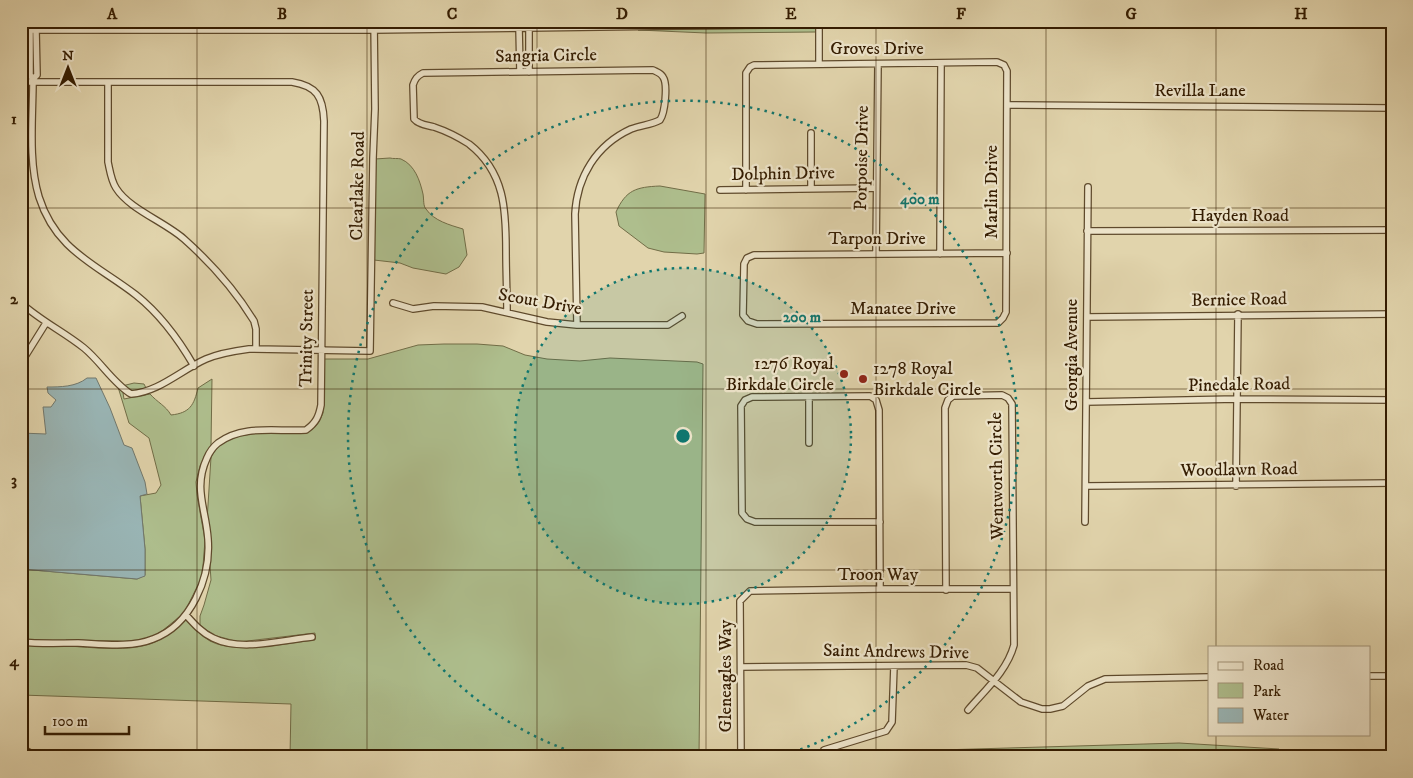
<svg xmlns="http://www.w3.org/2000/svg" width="1413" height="778" viewBox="0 0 1413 778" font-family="'IM FELL DW Pica',serif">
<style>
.green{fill:#aebe8d;stroke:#716d47}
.water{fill:#99b5b5;stroke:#71786d}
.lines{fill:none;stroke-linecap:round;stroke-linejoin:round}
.stream{stroke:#71786d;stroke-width:2}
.minor-casing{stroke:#5f4a2c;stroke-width:8}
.minor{stroke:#ece3c9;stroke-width:5.5}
.grid{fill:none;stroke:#341c01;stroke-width:1;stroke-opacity:0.55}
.ring{fill:none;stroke:#0f766e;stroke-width:2.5;stroke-dasharray:2.5 5}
.poi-dot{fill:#8f2418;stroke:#ece3c9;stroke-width:2}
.labels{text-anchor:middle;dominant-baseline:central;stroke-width:4.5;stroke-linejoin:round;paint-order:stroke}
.street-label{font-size:18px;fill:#341c01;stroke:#ece3c9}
.poi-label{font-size:18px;fill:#341c01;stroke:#ece3c9;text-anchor:end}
.centre{fill:#0f766e;stroke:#ece3c9;stroke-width:2.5}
.ring-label{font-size:15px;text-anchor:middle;font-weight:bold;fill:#0f766e;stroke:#ece3c9;stroke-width:4.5;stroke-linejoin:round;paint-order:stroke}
.neatline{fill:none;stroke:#341c01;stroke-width:2}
.grid-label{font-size:16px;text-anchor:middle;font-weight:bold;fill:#341c01}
</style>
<rect width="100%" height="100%" fill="#e1d4ac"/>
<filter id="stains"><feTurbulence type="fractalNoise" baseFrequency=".004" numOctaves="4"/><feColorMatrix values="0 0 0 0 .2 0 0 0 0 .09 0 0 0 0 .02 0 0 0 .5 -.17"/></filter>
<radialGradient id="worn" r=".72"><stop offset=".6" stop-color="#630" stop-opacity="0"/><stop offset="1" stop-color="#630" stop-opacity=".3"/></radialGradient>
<path class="green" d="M 21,21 L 371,21 L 371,27 L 21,27 Z
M 377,21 L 810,21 L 377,27 Z
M 816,28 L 816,32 L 706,33 L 638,30 Z
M 390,158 C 393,159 398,158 401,159 C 415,165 420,181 423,194 C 424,199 423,206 426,209 C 434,221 450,225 463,229 L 467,255 L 459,267 L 446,274 L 413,268 L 400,263 L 374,260 L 375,159 Z
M 660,186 L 705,194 L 704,253 L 697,254 L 664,252 L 648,248 L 619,226 L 616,212 C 626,190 636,187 660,186 Z
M 444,344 L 477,344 L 503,346 L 525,355 L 547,359 L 580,361 L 610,358 L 697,362 L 703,364 L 699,757 L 290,757 L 291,704 L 21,695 L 21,569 L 137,579 L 145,575 L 145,549 L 140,496 L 156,493 L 161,485 L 149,438 L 129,423 L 118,387 L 134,383 L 144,384 L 146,388 L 123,393 L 124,399 L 150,394 C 157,402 166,406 171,415 C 190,413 194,405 198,388 L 212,379 L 211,446 L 200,466 L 196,482 L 197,495 L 205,540 L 203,566 L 201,579 L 184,613 L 162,631 L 152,637 L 140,640 L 125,641 L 66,640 L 66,646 C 92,647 130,653 155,642 C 167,637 176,628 186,620 C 193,627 201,636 210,641 C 237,655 285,643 315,640 L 315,633 L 239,642 L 213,635 L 200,625 L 200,616 L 204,605 L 211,580 L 207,521 L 211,457 L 218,447 L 228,440 L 240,436 L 257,433 L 306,433 L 314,428 L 319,422 L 323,413 L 324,359 L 368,359 L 418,345 Z
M 1179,743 L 1279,749 L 1287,757 L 919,757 L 940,750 Z"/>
<path class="water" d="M 87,378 L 96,378 L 110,408 L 124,445 L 132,448 L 145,482 L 147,494 L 140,496 L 145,549 L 145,576 L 137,579 L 21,569 L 21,433 L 46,434 L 43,407 L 51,407 L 56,400 L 48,393 L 47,387 C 60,387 76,387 87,378 Z"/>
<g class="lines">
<path class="stream" d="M 346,21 L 362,24"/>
<g class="minor-casing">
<path id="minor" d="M 819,24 L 819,64
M 519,28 L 520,72
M 529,28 L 529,72
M 21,30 L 374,30 L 819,24 L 1328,22 L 1392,23
M 30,30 L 30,75 L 33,79 C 33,117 28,161 39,197 C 56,251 96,264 136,295 C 160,314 179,340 194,366
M 33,79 L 37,75 L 36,30
M 21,82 L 292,82 C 317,86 323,97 324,121 L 321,405 C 319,416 316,423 306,430 C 277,432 243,424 218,443 C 213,447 209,453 207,458 C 193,488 206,509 208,539 C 211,578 191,625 153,639 C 131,648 102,644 78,643 C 59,643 40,644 21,642
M 108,82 L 108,162 C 110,171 111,180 116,188 C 129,209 165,222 184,239 C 211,263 235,290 254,321 L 256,329 L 256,349
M 1008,105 L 1392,108
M 811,189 L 811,133
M 720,190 L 876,188
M 746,190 L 746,73 L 750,67 L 754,65 L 997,62 L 1004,65 L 1007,71 L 1006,312 L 1003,318 L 998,323 L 757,324 L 748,321 L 743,315 L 744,264 L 747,258 L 754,255 L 1007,253
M 1087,231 L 1392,230
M 876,253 L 878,64
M 940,254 L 941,63
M 21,303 C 41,321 64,332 84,348 C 101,362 113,383 131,394 C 159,392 181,370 206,359 C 220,353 234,351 249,349 L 370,351 L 373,158 L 375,109 L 374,21
M 393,303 L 413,309 L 434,306 L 482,307 L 547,322 L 577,325 L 668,325 L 682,316
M 507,312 C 507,292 506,271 506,251 C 506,210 505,172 469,144 C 458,137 446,131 434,127 C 427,125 419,125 414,119 L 413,85 C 415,79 417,76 423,73 L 653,70 C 657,72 661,73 663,77 C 668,84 665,113 660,120 C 651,125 641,125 631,129 C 596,145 577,177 575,214 L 577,325
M 1087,317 L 1392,314
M 21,363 L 46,323
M 809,397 L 809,443
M 1086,402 L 1237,399 L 1392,400
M 1086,486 L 1392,483
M 1236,486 L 1238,314
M 1085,522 L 1088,187
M 880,589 L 879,410 L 876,400 L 870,396 L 752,397 L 745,400 L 741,406 L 742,513 L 747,519 L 755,522 L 880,522
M 946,590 L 945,408 L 948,400 L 953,396 L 1002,395 L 1008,398 L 1012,404 L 1014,645 C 1007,671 985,690 968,710
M 186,615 C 194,624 202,633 213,638 C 241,652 282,640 312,637
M 741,667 L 966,665 L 977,668 L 1021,702 L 1042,709 L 1050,709 L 1063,706 L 1088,686 L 1105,679 L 1209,677
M 1369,676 L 1392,676
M 23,749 L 38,757
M 824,750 L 886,731 L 892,722 L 894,666
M 741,757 L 740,601 L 750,591 L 880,589 L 1013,589"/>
</g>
<use href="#minor" class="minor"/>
</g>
<path class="grid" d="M 197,21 L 197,757M 367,21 L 367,757M 537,21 L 537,757M 706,21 L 706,757M 876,21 L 876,757M 1046,21 L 1046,757M 1216,21 L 1216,647M 21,208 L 1392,208M 21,389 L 1392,389M 21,570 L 1392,570M 1216,734 L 1216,757"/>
<circle cx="683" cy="436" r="168" fill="#0f766e" fill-opacity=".12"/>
<g class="ring">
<circle cx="683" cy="436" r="168"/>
<path d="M585 756A335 335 0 1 1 781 756"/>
</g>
<g class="poi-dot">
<circle cx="844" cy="374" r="5"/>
<circle cx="863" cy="379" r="5"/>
</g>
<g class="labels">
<g class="street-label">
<text x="877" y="49">Groves Drive</text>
<text transform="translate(546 56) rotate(-1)">Sangria Circle</text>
<text x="1200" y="91">Revilla Lane</text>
<text transform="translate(862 158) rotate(-89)">Porpoise Drive</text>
<text transform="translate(783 174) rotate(-1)">Dolphin Drive</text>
<text transform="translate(358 186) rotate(-89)">Clearlake Road</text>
<text transform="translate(992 192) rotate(-90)">Marlin Drive</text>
<text x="1240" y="216">Hayden Road</text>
<text x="877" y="239">Tarpon Drive</text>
<text transform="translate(1239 300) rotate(-1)">Bernice Road</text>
<text transform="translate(540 302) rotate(10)">Scout Drive</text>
<text x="903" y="309">Manatee Drive</text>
<text transform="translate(307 338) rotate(-89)">Trinity Street</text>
<text transform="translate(1072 355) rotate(-90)">Georgia Avenue</text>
<text transform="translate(1239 385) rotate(-1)">Pinedale Road</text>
<text transform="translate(1239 470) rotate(-1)">Woodlawn Road</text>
<text transform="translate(997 476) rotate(-91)">Wentworth Circle</text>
<text x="878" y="575">Troon Way</text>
<text transform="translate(896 652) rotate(1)">Saint Andrews Drive</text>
<text transform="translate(726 676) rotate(-90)">Gleneagles Way</text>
</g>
<g class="poi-label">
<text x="834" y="364">1276 Royal<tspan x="834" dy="21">Birkdale Circle</tspan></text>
<text x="873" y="369" text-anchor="start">1278 Royal<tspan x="873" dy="21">Birkdale Circle</tspan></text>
</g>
</g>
<circle cx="683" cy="436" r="8" class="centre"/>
<g class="ring-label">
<text x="920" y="204">400 m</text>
<text x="802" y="322">200 m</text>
</g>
<rect width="1413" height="778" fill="none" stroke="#e1d4ac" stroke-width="55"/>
<rect x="1208" y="646" width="162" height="90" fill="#ece3c9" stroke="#a29379"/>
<rect x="1218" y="662" width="25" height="8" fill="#ece3c9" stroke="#a29379"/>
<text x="1253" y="670" font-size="15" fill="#341c01">Road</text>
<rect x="1218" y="683" width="25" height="15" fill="#aebe8d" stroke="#a29379"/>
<text x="1253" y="696" font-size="15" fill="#341c01">Park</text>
<rect x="1218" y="708" width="25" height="15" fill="#99b5b5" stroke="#a29379"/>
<text x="1253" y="720" font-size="15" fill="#341c01">Water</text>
<g transform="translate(68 68)" stroke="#ece3c9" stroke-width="4" paint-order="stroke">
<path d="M0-4L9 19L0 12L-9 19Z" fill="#341c01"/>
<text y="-8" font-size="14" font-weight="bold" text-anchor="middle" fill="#341c01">N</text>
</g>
<path d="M45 726v8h84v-8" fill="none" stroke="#341c01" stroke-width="2.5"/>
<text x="52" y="726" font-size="15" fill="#341c01" stroke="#ece3c9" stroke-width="4" paint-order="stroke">100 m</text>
<rect x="28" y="28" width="1358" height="722" class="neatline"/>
<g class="grid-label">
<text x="112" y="19">A</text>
<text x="282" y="19">B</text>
<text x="452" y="19">C</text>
<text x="622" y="19">D</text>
<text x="791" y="19">E</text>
<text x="961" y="19">F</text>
<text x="1131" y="19">G</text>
<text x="1301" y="19">H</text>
<text x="14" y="124">1</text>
<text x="14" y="304">2</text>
<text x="14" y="485">3</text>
<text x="14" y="666">4</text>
</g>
<rect width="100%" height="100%" filter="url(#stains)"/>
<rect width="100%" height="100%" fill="url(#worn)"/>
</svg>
